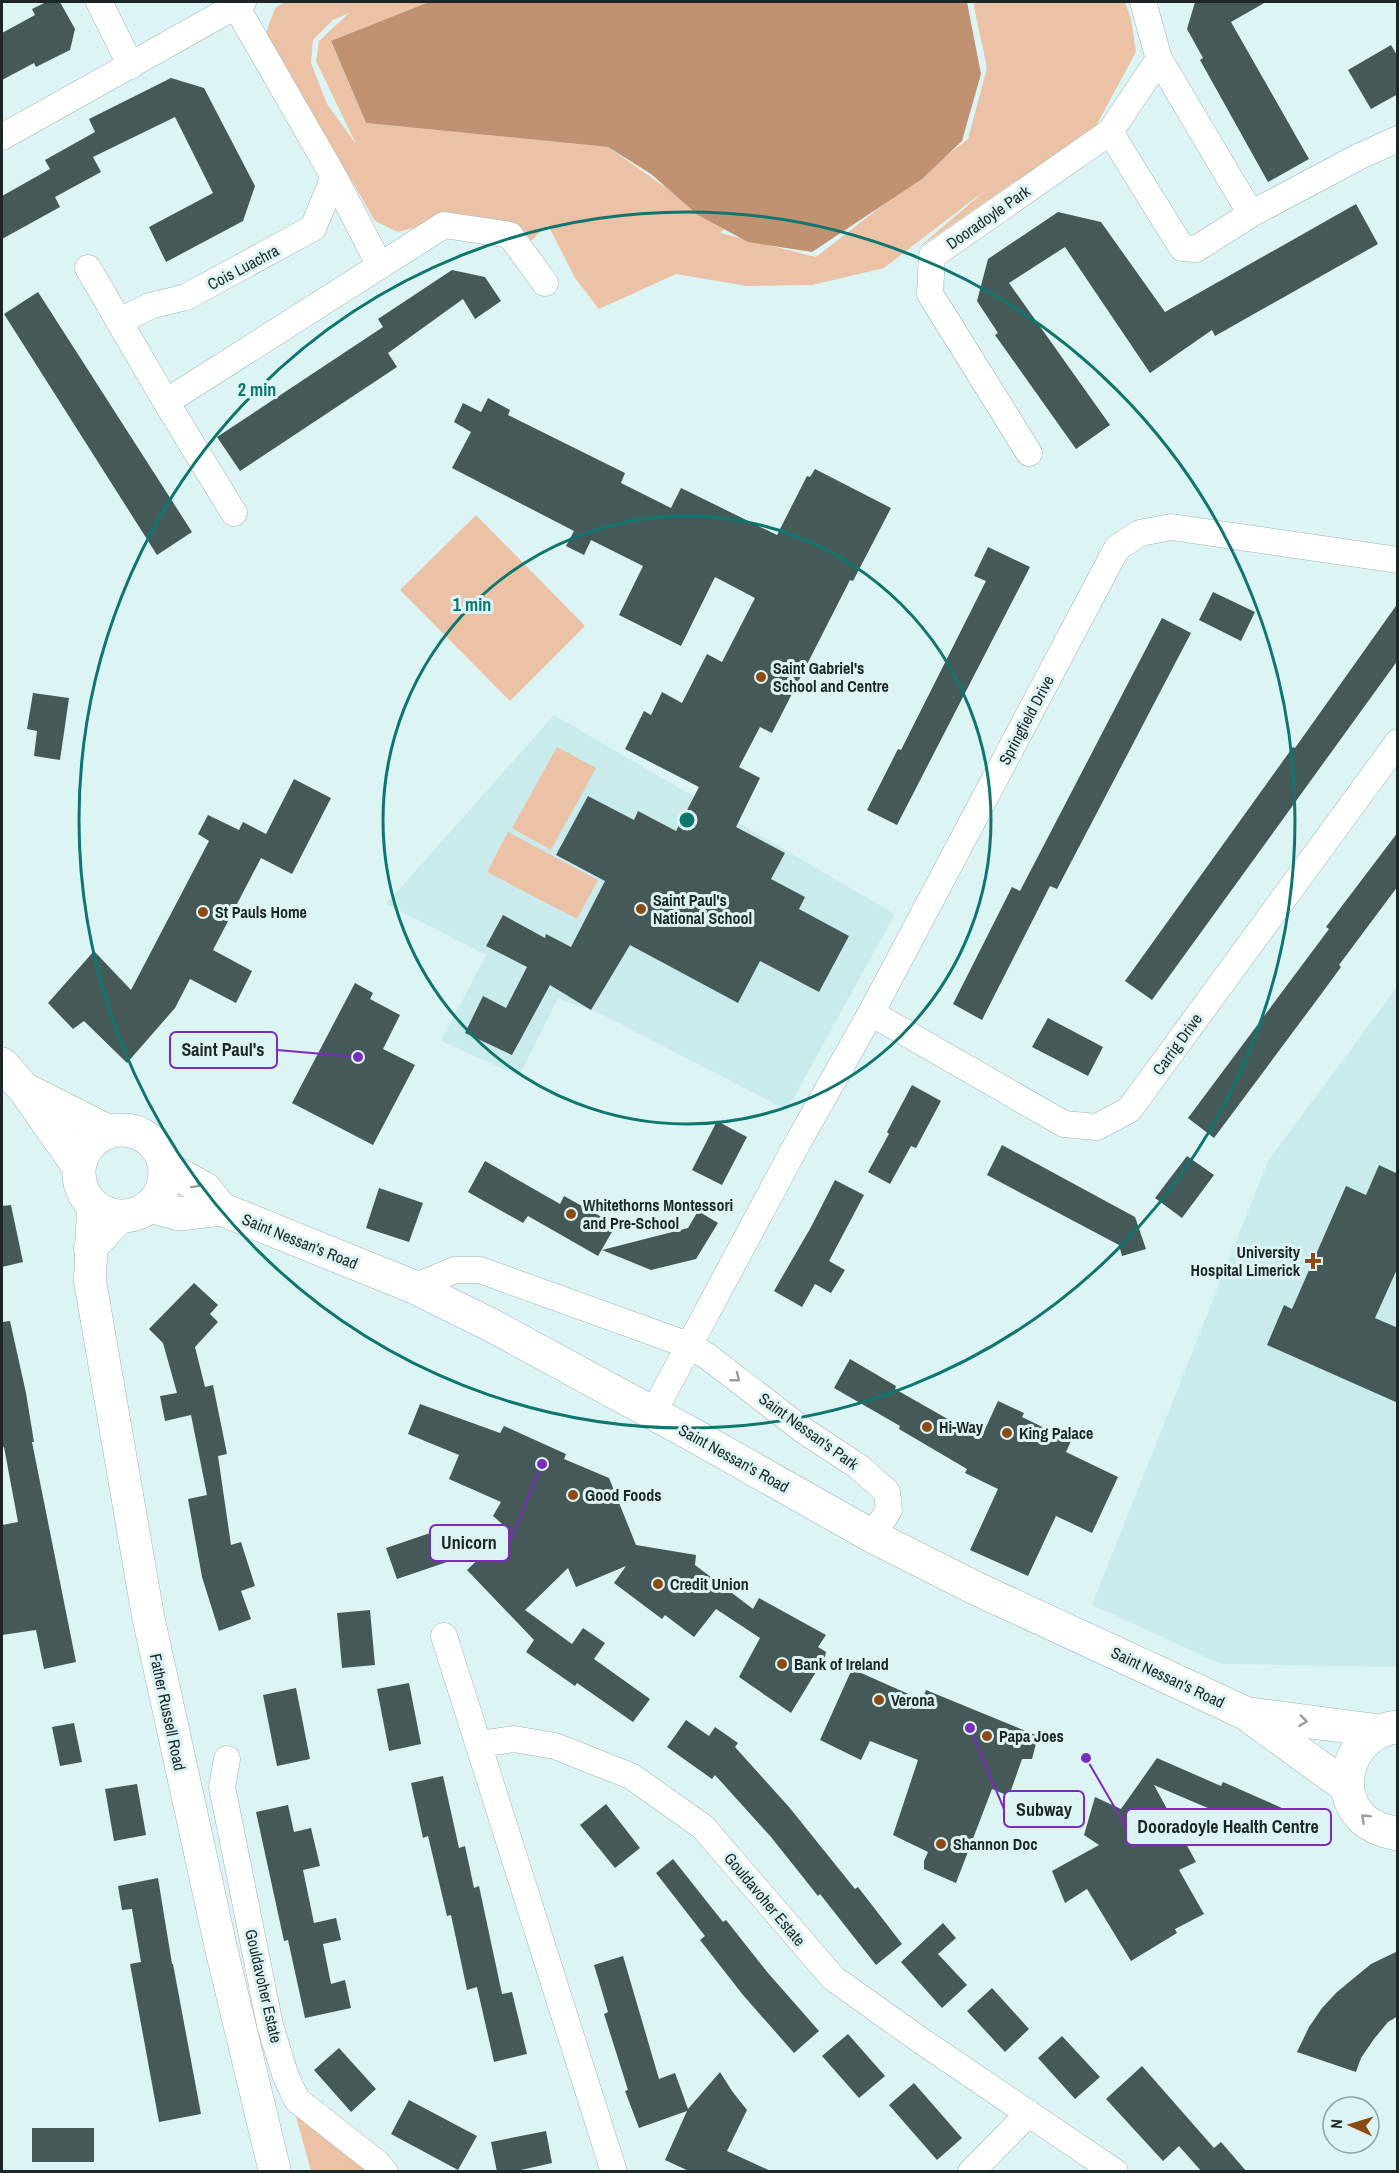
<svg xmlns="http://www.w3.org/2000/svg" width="1399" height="2173" viewBox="0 0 1399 2173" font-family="'Archivo Narrow',sans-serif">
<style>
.built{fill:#caebec}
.green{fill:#ecc2a6;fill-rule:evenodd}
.water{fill:#c19272}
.building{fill:#455959}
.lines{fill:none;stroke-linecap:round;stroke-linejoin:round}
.minor-casing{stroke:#9eb4b5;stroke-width:27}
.tertiary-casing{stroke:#9eb4b5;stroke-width:33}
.secondary-casing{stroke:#9eb4b5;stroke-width:34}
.minor{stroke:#fff;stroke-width:26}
.tertiary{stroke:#fff;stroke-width:32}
.secondary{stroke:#fff;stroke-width:33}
.oneway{stroke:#999d9d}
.ring{fill:none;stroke:#0f766e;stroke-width:3}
.poi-dot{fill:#8c4b15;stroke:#ddf4f5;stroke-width:2}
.labels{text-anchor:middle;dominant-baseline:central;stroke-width:6;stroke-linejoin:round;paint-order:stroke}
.street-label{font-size:16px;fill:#1d2626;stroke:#ddf4f5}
.poi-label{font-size:16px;font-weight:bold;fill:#1d2626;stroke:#ddf4f5;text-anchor:start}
.centre{fill:#0f766e;stroke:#ddf4f5;stroke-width:3}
.ring-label{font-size:18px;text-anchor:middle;font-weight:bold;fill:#0f766e;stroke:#ddf4f5;stroke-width:6;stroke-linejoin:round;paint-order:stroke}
.leader{fill:none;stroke:#7b2cbf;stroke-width:2}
.callout-dot{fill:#7b2cbf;stroke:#ddf4f5;stroke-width:2}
.callout{fill:#ddf4f5;stroke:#7b2cbf;stroke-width:2}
.callout-label{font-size:18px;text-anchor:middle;font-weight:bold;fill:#1d2626}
</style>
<rect width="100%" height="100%" fill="#ddf4f5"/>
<path class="built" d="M 554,715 L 895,914 L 787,1110 L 599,1013 L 558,998 L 519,1076 L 441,1041 L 486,955 L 386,904 Z
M 1397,987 L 1397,1667 L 1221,1664 L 1092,1605 L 1268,1161 Z"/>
<path class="green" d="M 285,2 L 429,2 L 331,42 L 366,123 L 608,147 L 725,229 L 720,233 L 816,257 L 968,139 L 987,68 L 973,2 L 1125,2 L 1131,19 L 1136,52 L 1096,126 L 917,249 L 988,188 L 884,268 L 812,285 L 747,286 L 676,274 L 599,309 L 575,278 L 548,225 L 531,241 L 510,224 L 433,218 L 413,228 L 398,232 L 375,221 L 266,33 L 275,8 ZM 349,13 L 319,41 L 316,61 L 356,144 L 327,104 L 311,63 L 313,40 L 333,20 Z
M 476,515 L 585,626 L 510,701 L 400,590 Z
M 557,747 L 596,768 L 551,850 L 512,828 Z
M 508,832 L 598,880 L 577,919 L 487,872 Z
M 294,2109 L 368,2171 L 311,2171 Z"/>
<path class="water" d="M 429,2 L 967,2 L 981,74 L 962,141 L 922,179 L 812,252 L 748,242 L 698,215 L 651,174 L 608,147 L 366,123 L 331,41 Z"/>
<path class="building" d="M 46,2 L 60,2 L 75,29 L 70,50 L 36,67 L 34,63 L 2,80 L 2,33 L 35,15 L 32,9 Z
M 1195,2 L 1266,2 L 1231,22 L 1309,159 L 1268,182 L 1200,60 L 1203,58 L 1187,29 Z
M 1391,45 L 1398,57 L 1398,94 L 1371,109 L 1348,70 Z
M 171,78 L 204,88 L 255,186 L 243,221 L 166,262 L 149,227 L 213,193 L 175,117 L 93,157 L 101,172 L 55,197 L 60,207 L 2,239 L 2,196 L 50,169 L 45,160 L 95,132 L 89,119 Z
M 1356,204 L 1378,244 L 1215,336 L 1212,330 L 1150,373 L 1065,247 L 1009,283 L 1110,425 L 1076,449 L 995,335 L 998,333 L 977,301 L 988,259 L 1058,212 L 1101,222 L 1165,312 Z
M 452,270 L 485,277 L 501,301 L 475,319 L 463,299 L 388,353 L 397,367 L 240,471 L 217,437 L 383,327 L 378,319 Z
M 38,292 L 192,532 L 157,555 L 4,314 Z
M 488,398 L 510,410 L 508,415 L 625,473 L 621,483 L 671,508 L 681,488 L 777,535 L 807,476 L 810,477 L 815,469 L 891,508 L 853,581 L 850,580 L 772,733 L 760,727 L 739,767 L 760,778 L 736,827 L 785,853 L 771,879 L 805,897 L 799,909 L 849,936 L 819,992 L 760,961 L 738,1003 L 630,945 L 591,1010 L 550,985 L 512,1055 L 465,1033 L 483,996 L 506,1008 L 527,967 L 486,946 L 503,915 L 545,938 L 546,934 L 571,947 L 605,881 L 556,855 L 588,796 L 634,820 L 638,811 L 676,831 L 699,787 L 625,749 L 644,711 L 651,715 L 662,692 L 682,703 L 707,654 L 722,662 L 755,598 L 715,577 L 681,646 L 619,615 L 643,566 L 591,540 L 584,555 L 566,546 L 574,531 L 452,468 L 471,432 L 454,422 L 463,403 L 481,412 Z
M 988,547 L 1030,567 L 897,825 L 867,810 L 898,749 L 901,750 L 986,581 L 974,576 Z
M 1213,592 L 1255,612 L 1241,641 L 1199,620 Z
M 1398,603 L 1398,660 L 1152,1000 L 1125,981 L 1293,747 L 1295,748 Z
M 1162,618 L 1191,633 L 1057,889 L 1050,886 L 982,1020 L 953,1004 L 1012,887 L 1020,891 Z
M 33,693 L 69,698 L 60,760 L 34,756 L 37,731 L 27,729 Z
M 294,779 L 331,798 L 292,874 L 261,858 L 213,950 L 252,971 L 236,1003 L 190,979 L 175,1008 L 127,1063 L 84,1021 L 73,1029 L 48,1003 L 94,951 L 131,990 L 209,841 L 198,834 L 208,815 L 239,830 L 243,822 L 266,834 Z
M 1398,832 L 1398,886 L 1339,965 L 1341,967 L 1322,993 L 1214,1138 L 1188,1118 L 1329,929 L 1326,927 Z
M 355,983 L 373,993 L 370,999 L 400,1015 L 383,1049 L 415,1065 L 373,1145 L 292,1103 Z
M 1048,1018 L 1103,1047 L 1088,1076 L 1032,1047 Z
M 912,1085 L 941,1101 L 916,1148 L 911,1146 L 890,1184 L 868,1172 L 889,1134 L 887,1132 Z
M 717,1121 L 747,1137 L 722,1185 L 692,1170 Z
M 1002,1145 L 1135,1217 L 1146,1249 L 1122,1256 L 1119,1245 L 987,1175 Z
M 1187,1156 L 1214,1175 L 1182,1218 L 1155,1198 Z
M 485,1161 L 560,1204 L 564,1196 L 616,1225 L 598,1256 L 528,1216 L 523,1223 L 468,1192 Z
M 1379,1165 L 1398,1174 L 1398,1267 L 1375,1318 L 1398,1328 L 1398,1403 L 1267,1345 L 1284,1305 L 1292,1309 L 1346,1186 L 1366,1195 Z
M 835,1180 L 864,1195 L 829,1261 L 845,1270 L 831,1293 L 815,1284 L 802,1307 L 774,1291 L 811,1227 Z
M 379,1188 L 423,1203 L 409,1242 L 366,1228 Z
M 11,1205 L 23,1262 L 2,1267 L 2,1206 Z
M 698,1211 L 718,1223 L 696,1259 L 651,1270 L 602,1250 L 688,1228 Z
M 194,1283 L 218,1305 L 210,1314 L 218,1322 L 195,1347 L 205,1387 L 213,1385 L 227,1454 L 218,1456 L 231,1545 L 241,1542 L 255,1586 L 241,1591 L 251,1619 L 219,1631 L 202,1577 L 188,1499 L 207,1495 L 191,1415 L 165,1421 L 160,1396 L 177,1393 L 163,1343 L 149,1329 Z
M 10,1321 L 26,1393 L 34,1442 L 32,1442 L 76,1662 L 44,1669 L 36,1630 L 2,1635 L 2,1525 L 18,1522 L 4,1447 L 2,1448 L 2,1322 Z
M 850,1359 L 896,1386 L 895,1389 L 981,1438 L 998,1401 L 1024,1413 L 1022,1417 L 1071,1441 L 1066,1452 L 1118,1477 L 1092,1533 L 1056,1516 L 1028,1576 L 970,1550 L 998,1489 L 965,1473 L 967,1469 L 899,1429 L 900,1426 L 834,1388 Z
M 420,1404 L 500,1433 L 504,1426 L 566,1454 L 564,1459 L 609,1478 L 636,1545 L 696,1555 L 695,1565 L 753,1609 L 759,1598 L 826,1635 L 818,1647 L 826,1652 L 825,1657 L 791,1713 L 739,1677 L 760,1638 L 716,1609 L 694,1637 L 665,1615 L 662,1619 L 614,1583 L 626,1566 L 576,1587 L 568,1568 L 525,1610 L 572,1644 L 583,1628 L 605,1643 L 594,1659 L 650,1699 L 633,1722 L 577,1683 L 575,1686 L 526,1652 L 534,1640 L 467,1570 L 509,1530 L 493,1516 L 501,1502 L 449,1479 L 459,1455 L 408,1434 Z
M 439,1530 L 450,1561 L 397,1579 L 386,1548 Z
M 370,1610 L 375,1665 L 342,1668 L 337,1613 Z
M 852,1669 L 922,1700 L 926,1690 L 1038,1736 L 1032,1759 L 1022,1759 L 1009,1796 L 992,1789 L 956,1883 L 924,1869 L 924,1861 L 928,1852 L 893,1835 L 918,1760 L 870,1741 L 861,1760 L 820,1740 Z
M 409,1683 L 421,1744 L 389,1751 L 377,1689 Z
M 296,1688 L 310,1759 L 277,1766 L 263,1695 Z
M 686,1720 L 709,1736 L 715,1727 L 738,1743 L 735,1747 L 789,1807 L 855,1889 L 858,1887 L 902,1944 L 876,1965 L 820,1894 L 818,1896 L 771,1837 L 715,1775 L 712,1779 L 667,1747 Z
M 74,1723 L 82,1762 L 60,1766 L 52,1727 Z
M 1157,1758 L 1221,1786 L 1223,1782 L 1298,1815 L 1287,1842 L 1154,1785 L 1196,1862 L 1179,1870 L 1204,1914 L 1175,1929 L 1177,1933 L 1131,1961 L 1087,1889 L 1065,1903 L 1052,1871 L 1099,1845 L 1084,1835 L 1095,1797 L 1121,1809 Z
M 443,1776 L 459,1848 L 465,1846 L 474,1888 L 479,1886 L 502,1994 L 512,1992 L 527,2054 L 494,2062 L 477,1987 L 467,1990 L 451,1915 L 447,1916 L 428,1836 L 423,1838 L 411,1783 Z
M 137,1784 L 146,1835 L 114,1841 L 105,1789 Z
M 606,1804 L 640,1848 L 615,1868 L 580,1825 Z
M 288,1805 L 294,1832 L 311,1828 L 320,1866 L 303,1870 L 314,1923 L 336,1918 L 341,1940 L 323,1944 L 331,1984 L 345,1980 L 351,2008 L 305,2018 L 288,1940 L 284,1941 L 256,1812 Z
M 673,1859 L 723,1922 L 726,1920 L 768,1973 L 819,2031 L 794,2053 L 743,1995 L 700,1940 L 705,1936 L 656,1873 Z
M 158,1878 L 172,1964 L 173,1964 L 201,2114 L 159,2122 L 130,1964 L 141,1962 L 132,1909 L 122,1910 L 118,1886 Z
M 943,1923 L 956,1938 L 938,1954 L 967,1985 L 942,2008 L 901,1962 Z
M 1398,1951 L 1398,2016 L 1388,2022 L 1374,2039 L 1361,2058 L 1356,2072 L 1297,2052 L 1309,2027 L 1322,2008 L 1337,1992 L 1371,1964 Z
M 623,1956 L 659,2079 L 675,2073 L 688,2109 L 720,2072 L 732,2091 L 747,2110 L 727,2151 L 773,2172 L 691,2172 L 665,2160 L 687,2111 L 639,2128 L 625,2091 L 628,2090 L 604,2014 L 608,2012 L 594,1965 Z
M 992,1988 L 1029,2029 L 1005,2052 L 967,2011 Z
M 848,2034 L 885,2076 L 859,2098 L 822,2056 Z
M 1062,2036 L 1100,2077 L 1075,2099 L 1038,2058 Z
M 339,2048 L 376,2089 L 351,2112 L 314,2070 Z
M 1142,2066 L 1214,2148 L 1221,2142 L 1247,2172 L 1202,2172 L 1179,2146 L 1163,2161 L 1106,2099 Z
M 914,2083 L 962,2138 L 937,2160 L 889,2105 Z
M 409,2100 L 477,2136 L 458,2170 L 391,2134 Z
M 32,2128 L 94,2128 L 94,2162 L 32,2162 Z
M 546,2131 L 552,2163 L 512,2172 L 497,2172 L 491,2142 Z"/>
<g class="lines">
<g class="minor-casing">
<path id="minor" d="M 99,2 L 131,66
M 236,6 L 334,177 L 379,264
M 1110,132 L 1182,248 L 1196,249 L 1251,214 L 1159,59
M 2,137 L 243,2
M 1251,214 L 1360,156 L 1398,139
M 88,268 L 166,402 L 234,513
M 120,321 L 150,306 L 186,297 L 313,228 L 334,177
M 166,402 L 444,225 L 510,235 L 545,283
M 1029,453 L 930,294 L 932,256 L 1110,132 L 1159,59 L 1143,2
M 871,1013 L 1064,1124 L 1097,1127 L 1129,1110 L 1398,742
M 414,1287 L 455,1270 L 480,1270 L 688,1345 L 707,1356 L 803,1430 L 859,1467 L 887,1492 L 889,1510 L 872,1536
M 653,1413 L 797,1144 L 871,1013 L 1117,548 L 1140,533 L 1171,527 L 1398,560
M 444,1636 L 614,2172
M 479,1744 L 514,1739 L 555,1746 L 631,1776 L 703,1827 L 833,1978 L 923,2042 L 1115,2172
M 227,1759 L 222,1787 L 270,2025 L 286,2077 L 297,2100 L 376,2162 L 385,2172
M 971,2172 L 1029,2113"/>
</g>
<g class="tertiary-casing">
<path id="tertiary" d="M 93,1205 L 90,1281 L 148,1616 L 221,1948 L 275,2172
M 90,1248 L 121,1216"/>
</g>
<g class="secondary-casing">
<path id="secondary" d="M 2,1064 L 24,1089 L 79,1167
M 28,1091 L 109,1132
M79 1173a43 43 0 1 1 86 0a43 43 0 1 1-86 0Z
M 165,1167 L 205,1189 L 221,1209
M 150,1206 L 180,1214 L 221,1209 L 414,1287 L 491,1325 L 695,1436 L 872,1536 L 973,1587 L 1245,1713 L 1347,1787
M 1250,1714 L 1380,1731
M 1398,1727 C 1353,1730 1330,1788 1363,1819 C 1373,1828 1385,1831 1398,1834"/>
</g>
<use href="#minor" class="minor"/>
<use href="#tertiary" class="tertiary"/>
<use href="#secondary" class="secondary"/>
</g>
<defs><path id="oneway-chevron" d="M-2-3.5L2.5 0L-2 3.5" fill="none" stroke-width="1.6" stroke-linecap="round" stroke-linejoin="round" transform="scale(1.5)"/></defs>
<g class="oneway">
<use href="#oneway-chevron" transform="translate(196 1184) rotate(29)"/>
<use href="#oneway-chevron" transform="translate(736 1378) rotate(38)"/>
<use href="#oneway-chevron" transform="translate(1303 1721) rotate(7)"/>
<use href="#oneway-chevron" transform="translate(1365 1818) rotate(-137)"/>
</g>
<g class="ring">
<circle cx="687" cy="820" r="304"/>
<circle cx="687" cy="820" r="608"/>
</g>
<g class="poi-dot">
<circle cx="761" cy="677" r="6"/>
<circle cx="641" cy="909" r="6"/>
<circle cx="203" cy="912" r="6"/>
<circle cx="571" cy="1214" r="6"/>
<path d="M1310 1252h6v6h6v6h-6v6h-6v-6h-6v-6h6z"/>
<circle cx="927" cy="1427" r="6"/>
<circle cx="1007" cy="1433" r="6"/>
<circle cx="573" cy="1495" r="6"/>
<circle cx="658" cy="1584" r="6"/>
<circle cx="782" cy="1664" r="6"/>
<circle cx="879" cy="1700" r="6"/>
<circle cx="987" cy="1736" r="6"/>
<circle cx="941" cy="1844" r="6"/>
</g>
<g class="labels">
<g class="street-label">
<text transform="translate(988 217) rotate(-35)">Dooradoyle Park</text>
<text transform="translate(243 267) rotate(-28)">Cois Luachra</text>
<text transform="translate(1026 720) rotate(-62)">Springfield Drive</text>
<text transform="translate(1177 1044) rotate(-54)">Carrig Drive</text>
<text transform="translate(300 1241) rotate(22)">Saint Nessan's Road</text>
<text transform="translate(809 1431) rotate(36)">Saint Nessan's Park</text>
<text transform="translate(734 1458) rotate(29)">Saint Nessan's Road</text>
<text transform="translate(1168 1677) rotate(25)">Saint Nessan's Road</text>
<text transform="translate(168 1712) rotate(78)">Father Russell Road</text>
<text transform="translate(765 1899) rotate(50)">Gouldavoher Estate</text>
<text transform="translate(264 1986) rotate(77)">Gouldavoher Estate</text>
</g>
<g class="poi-label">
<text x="773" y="668">Saint Gabriel's<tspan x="773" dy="18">School and Centre</tspan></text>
<text x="653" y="900">Saint Paul's<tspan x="653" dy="18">National School</tspan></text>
<text x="215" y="912">St Pauls Home</text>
<text x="583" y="1205">Whitethorns Montessori<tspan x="583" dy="18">and Pre-School</tspan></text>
<text x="1300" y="1252" text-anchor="end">University<tspan x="1300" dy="18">Hospital Limerick</tspan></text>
<text x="939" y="1427">Hi-Way</text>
<text x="1019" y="1433">King Palace</text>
<text x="585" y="1495">Good Foods</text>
<text x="670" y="1584">Credit Union</text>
<text x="794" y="1664">Bank of Ireland</text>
<text x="891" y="1700">Verona</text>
<text x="999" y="1736">Papa Joes</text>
<text x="953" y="1844">Shannon Doc</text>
</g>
</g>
<circle cx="687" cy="820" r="9" class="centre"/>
<g class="ring-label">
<text x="257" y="396">2 min</text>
<text x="472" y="611">1 min</text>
</g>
<path class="leader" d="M358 1057L277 1050M542 1464L509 1543M970 1728L1004 1809M1086 1758L1126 1827"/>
<g class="callout-dot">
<circle cx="358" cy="1057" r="6"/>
<circle cx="542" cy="1464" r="6"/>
<circle cx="970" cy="1728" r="6"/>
<circle cx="1086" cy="1758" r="6"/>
</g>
<g class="callout">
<rect x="170" y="1032" width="107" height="36" rx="6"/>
<rect x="430" y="1525" width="79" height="36" rx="6"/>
<rect x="1004" y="1791" width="80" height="36" rx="6"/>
<rect x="1126" y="1809" width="205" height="36" rx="6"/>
</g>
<g class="callout-label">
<text x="223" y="1056">Saint Paul's</text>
<text x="469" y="1549">Unicorn</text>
<text x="1044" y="1816">Subway</text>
<text x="1228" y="1833">Dooradoyle Health Centre</text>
</g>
<rect width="1399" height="2173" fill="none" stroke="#1d2626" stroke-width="6"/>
<g transform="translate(1351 2125) rotate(274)"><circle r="28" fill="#ddf4f5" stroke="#90a2a2" stroke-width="1.5"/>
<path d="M0-4.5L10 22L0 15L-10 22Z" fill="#8c4b15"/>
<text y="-9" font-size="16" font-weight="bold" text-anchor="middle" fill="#1d2626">N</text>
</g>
</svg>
